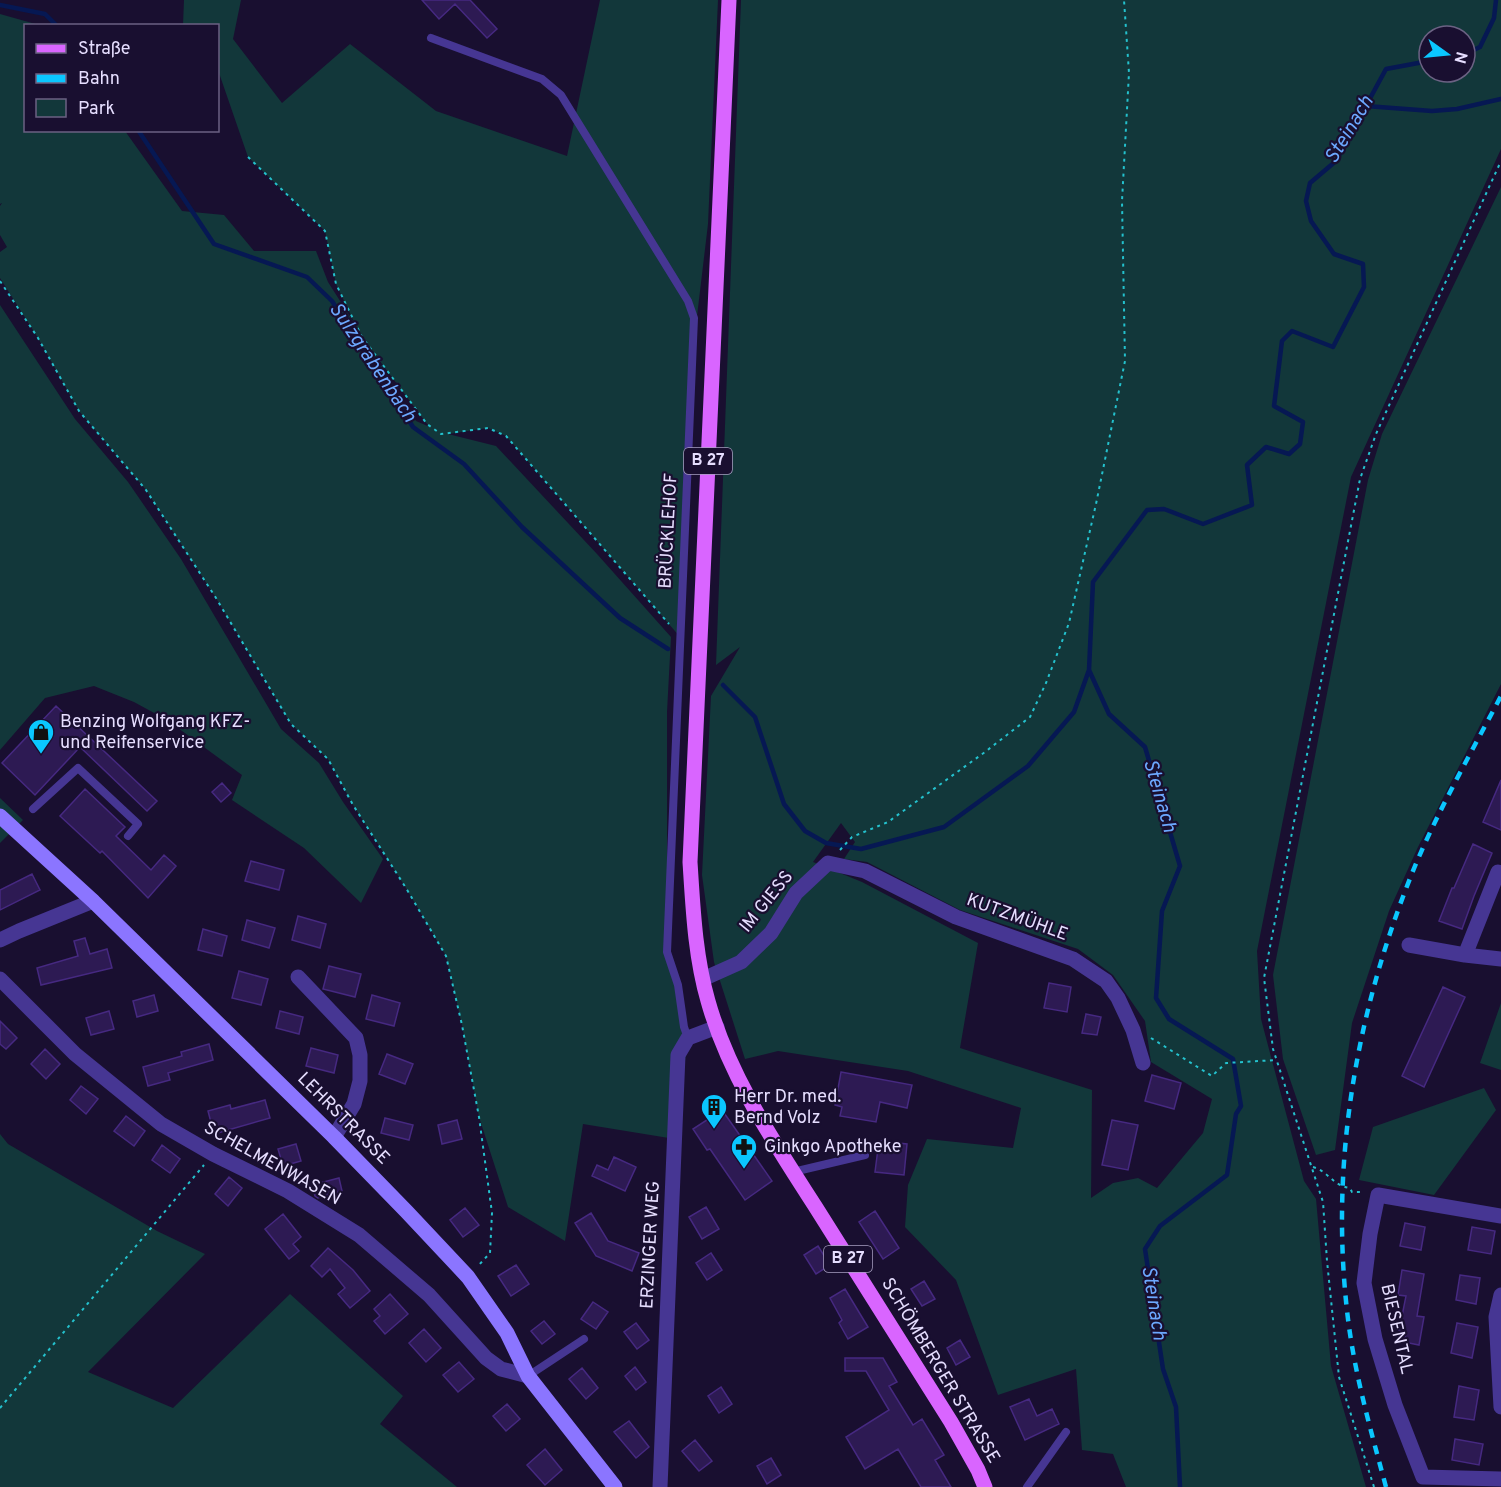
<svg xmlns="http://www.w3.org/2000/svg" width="1501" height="1487" viewBox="0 0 1501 1487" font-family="Overpass,sans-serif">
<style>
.green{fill:#12373a;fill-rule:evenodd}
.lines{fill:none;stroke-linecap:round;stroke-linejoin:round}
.stream{stroke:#061853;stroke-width:4.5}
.building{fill:#2d1a53;stroke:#462981;stroke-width:1.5}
.path{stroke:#24c1cd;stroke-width:2;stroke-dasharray:3 4.5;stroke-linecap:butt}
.lane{stroke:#463693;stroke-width:8}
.street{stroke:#463693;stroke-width:15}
.secondary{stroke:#8b75ff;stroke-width:15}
.primary{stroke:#d965ff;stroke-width:15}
.rail{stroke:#0ac7ff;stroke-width:4.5;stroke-dasharray:9 8;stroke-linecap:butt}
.labels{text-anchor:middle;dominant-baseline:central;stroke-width:4.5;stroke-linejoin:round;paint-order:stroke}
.shield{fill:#190f30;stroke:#a8a0c1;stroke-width:1.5}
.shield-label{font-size:16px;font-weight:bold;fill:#e6deff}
.street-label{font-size:18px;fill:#e6deff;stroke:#190f30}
.poi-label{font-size:18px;fill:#e6deff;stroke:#190f30;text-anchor:start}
.water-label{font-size:20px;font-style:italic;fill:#6ca8ff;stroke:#190f30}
</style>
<rect width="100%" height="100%" fill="#190f30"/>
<path class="green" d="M 184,0 L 241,0 L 233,39 L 282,103 L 350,44 L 436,111 L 567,156 L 600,0 L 718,0 L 708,224 L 695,333 L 681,638 L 506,436 L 488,428 L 448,434 L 496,446 L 597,554 L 671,637 L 667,712 L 667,952 L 688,1038 L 675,1139 L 583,1124 L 565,1241 L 508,1207 L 479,1117 L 462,1025 L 446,956 L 406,888 L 353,805 L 328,759 L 291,724 L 216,598 L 146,490 L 79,411 L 38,338 L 0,278 L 0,252 L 7,247 L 0,235 L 0,206 L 2,203 L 0,204 L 0,14 L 39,25 L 26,26 L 26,130 L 125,131 L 182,211 L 224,215 L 254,251 L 316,251 L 328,282 L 356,326 L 336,284 L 325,231 L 248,157 L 218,70 L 218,26 L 183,25 ZM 373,352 L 427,424 L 430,427 L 416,421 Z
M 741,0 L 1501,0 L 1501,149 L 1351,477 L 1257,951 L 1261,1019 L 1304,1181 L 1316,1199 L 1331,1366 L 1366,1487 L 1126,1487 L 1113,1454 L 1082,1450 L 1076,1369 L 998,1395 L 956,1280 L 905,1227 L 908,1185 L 927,1139 L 1013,1148 L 1021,1108 L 908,1071 L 778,1051 L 745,1059 L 714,962 L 702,875 L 711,696 L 740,647 L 716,665 ZM 1429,36 L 1465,36 L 1465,72 L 1429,72 ZM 841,823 L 855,842 L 844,859 L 867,862 L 960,910 L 1078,949 L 1113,975 L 1145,1021 L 1151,1062 L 1212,1099 L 1203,1133 L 1157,1188 L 1138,1178 L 1113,1183 L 1091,1198 L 1092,1090 L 960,1048 L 978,943 L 862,882 L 813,862 Z
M 1501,187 L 1501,684 L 1418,847 L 1389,911 L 1352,1023 L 1335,1150 L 1316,1155 L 1283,1059 L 1273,975 L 1368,480 L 1382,434 Z
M 0,305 L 75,419 L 128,482 L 181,559 L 281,729 L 319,763 L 343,802 L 383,859 L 361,903 L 304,848 L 232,800 L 242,775 L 167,720 L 134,702 L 94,686 L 45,698 L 0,750 Z
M 0,798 L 23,820 L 0,843 Z
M 1501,1003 L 1501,1070 L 1480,1063 Z
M 1484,1088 L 1496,1110 L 1434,1195 L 1359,1180 L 1373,1127 Z
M 0,1134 L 8,1144 L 157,1231 L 205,1254 L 88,1372 L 173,1408 L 290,1294 L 403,1396 L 380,1424 L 457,1487 L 0,1487 Z"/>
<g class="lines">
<path class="stream" d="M 0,5 L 45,14 L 57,26
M 1465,54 L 1480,47 L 1494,18 L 1496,0
M 1366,106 L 1432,111 L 1457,109 L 1501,99
M 138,130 L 214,244 L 307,277 L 332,301 L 413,427 L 464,464 L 522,527 L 620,618 L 668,649
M 723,685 L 755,717 L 784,804 L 805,831 L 826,843 L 861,849 L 944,827 L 1028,766 L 1074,712 L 1089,670
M 1180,1487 L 1176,1407 L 1163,1369 L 1145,1249 L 1160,1226 L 1227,1175 L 1236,1114 L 1241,1106 L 1233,1059 L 1169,1019 L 1156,998 L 1162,911 L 1180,866 L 1145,747 L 1109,714 L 1089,670 L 1093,582 L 1147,510 L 1164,509 L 1203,524 L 1252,505 L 1247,465 L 1266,447 L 1289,454 L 1300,444 L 1303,422 L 1274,406 L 1282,341 L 1292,331 L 1333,347 L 1364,287 L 1363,264 L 1334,254 L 1311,221 L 1306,201 L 1310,183 L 1336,161 L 1386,69 L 1429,61"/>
</g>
<path class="building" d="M 422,0 L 470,0 L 497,29 L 487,38 L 455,4 L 439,19 Z
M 56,706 L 157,801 L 147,811 L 80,747 L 35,795 L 2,763 Z
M 1501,780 L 1501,830 L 1483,822 Z
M 222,783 L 231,793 L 221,802 L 212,792 Z
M 85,789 L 125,827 L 116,836 L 151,870 L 164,855 L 176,866 L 148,898 L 102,851 L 100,853 L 60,816 Z
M 1473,844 L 1492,853 L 1474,896 L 1462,929 L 1439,921 L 1452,888 L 1454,888 Z
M 251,861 L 284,870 L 279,890 L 245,881 Z
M 32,874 L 40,890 L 0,910 L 0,890 Z
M 298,916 L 326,924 L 320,948 L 292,940 Z
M 247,920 L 275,928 L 269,948 L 242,940 Z
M 203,929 L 227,936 L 222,956 L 198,950 Z
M 85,938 L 90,954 L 107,949 L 112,968 L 41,985 L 37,968 L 78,956 L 74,941 Z
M 329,966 L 361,974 L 355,997 L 323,989 Z
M 239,971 L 268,979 L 261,1005 L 232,998 Z
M 1049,983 L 1071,987 L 1067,1012 L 1044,1008 Z
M 1443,987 L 1465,997 L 1424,1087 L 1402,1076 Z
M 154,995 L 158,1011 L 137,1017 L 133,1001 Z
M 372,995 L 400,1003 L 394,1026 L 366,1019 Z
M 109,1011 L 114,1029 L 91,1035 L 86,1018 Z
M 280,1011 L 303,1017 L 299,1034 L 276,1028 Z
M 1086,1014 L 1101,1017 L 1097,1035 L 1082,1033 Z
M 0,1021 L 17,1038 L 6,1049 L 0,1044 Z
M 209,1044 L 213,1060 L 168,1073 L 170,1080 L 148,1086 L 143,1067 L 182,1056 L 181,1052 Z
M 311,1048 L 338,1055 L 334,1073 L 306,1066 Z
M 45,1049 L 60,1064 L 46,1079 L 31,1064 Z
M 387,1054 L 413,1064 L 405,1084 L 379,1074 Z
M 841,1072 L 912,1085 L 907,1108 L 880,1102 L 876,1122 L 840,1116 L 842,1107 L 835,1105 Z
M 1152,1075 L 1181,1083 L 1174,1109 L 1145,1101 Z
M 81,1086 L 98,1099 L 86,1114 L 70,1100 Z
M 265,1100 L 270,1118 L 214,1134 L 208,1111 L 230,1105 L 231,1109 Z
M 722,1110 L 772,1181 L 745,1200 L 710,1149 L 707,1150 L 693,1129 Z
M 126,1116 L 145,1131 L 134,1146 L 114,1131 Z
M 385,1118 L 413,1125 L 409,1140 L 381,1133 Z
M 457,1120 L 462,1139 L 442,1144 L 438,1125 Z
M 1112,1120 L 1138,1125 L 1128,1170 L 1102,1165 Z
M 879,1141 L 907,1144 L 904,1175 L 875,1172 Z
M 296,1144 L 301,1161 L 283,1166 L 278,1149 Z
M 162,1145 L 180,1159 L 170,1173 L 152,1160 Z
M 614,1157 L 636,1167 L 625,1191 L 592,1176 L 597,1165 L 608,1170 Z
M 229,1177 L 242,1188 L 228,1206 L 215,1194 Z
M 339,1178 L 342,1191 L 318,1198 L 315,1196 L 312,1185 Z
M 706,1207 L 719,1229 L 702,1239 L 689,1217 Z
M 465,1208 L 479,1225 L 463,1237 L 450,1220 Z
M 875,1211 L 899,1248 L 883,1259 L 859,1222 Z
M 591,1213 L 608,1241 L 639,1253 L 632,1271 L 596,1256 L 575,1223 Z
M 283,1214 L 301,1237 L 293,1244 L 299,1251 L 289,1259 L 265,1229 Z
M 1405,1223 L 1425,1227 L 1421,1250 L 1400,1246 Z
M 1472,1227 L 1495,1231 L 1491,1254 L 1468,1250 Z
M 818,1246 L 830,1265 L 816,1274 L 804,1255 Z
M 328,1248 L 353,1270 L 370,1291 L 350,1308 L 338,1294 L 345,1288 L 330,1269 L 322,1277 L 311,1266 Z
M 711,1253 L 722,1270 L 707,1280 L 696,1263 Z
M 516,1265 L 529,1284 L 511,1296 L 498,1276 Z
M 1402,1270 L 1424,1274 L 1417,1316 L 1424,1317 L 1419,1345 L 1404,1342 L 1406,1332 L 1399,1331 L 1406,1296 L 1398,1295 Z
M 1460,1275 L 1480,1278 L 1476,1304 L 1456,1300 Z
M 924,1281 L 935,1299 L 922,1306 L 911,1289 Z
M 845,1289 L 868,1327 L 848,1339 L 839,1323 L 842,1320 L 830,1298 Z
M 390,1294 L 408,1314 L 385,1334 L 374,1321 L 380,1316 L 374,1309 Z
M 593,1302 L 608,1312 L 596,1329 L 581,1319 Z
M 544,1321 L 555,1334 L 542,1344 L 531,1331 Z
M 636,1323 L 649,1340 L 637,1349 L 624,1332 Z
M 1457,1323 L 1478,1327 L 1472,1358 L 1451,1353 Z
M 424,1329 L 441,1348 L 426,1362 L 409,1343 Z
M 960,1340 L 970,1357 L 956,1365 L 947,1348 Z
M 845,1358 L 883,1358 L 897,1382 L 889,1386 L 913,1425 L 922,1419 L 944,1455 L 935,1460 L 951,1487 L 921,1487 L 898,1449 L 865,1469 L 846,1437 L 889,1410 L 866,1371 L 845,1371 Z
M 459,1362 L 474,1379 L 458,1392 L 443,1375 Z
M 635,1367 L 646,1382 L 636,1390 L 625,1376 Z
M 582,1368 L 598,1388 L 586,1399 L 569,1379 Z
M 1459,1386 L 1479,1390 L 1474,1420 L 1454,1417 Z
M 721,1387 L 732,1404 L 719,1413 L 708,1396 Z
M 1029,1399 L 1037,1416 L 1052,1409 L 1059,1424 L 1025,1440 L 1010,1407 Z
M 507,1404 L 520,1419 L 506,1431 L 493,1416 Z
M 629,1421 L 649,1447 L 636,1458 L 614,1432 Z
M 1455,1439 L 1483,1444 L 1479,1465 L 1452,1460 Z
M 695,1440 L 712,1461 L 699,1471 L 682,1451 Z
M 545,1449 L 562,1470 L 545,1485 L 527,1465 Z
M 771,1458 L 781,1475 L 767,1484 L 757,1466 Z"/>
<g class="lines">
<path class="path" d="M 248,157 L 325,231 L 336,284 L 362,337 L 427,424 L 441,434 L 488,428 L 506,436 L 669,624
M 0,281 L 38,338 L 79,411 L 146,490 L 216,598 L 291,724 L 328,759 L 353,805 L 406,888 L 446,956 L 462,1025 L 479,1117 L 492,1213 L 490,1253 L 478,1266
M 840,850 L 852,837 L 888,822 L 985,752 L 1030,717 L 1046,683 L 1069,623 L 1096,504 L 1125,361 L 1122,201 L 1129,73 L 1124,0
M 1151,1038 L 1212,1076 L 1226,1063 L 1277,1060
M 1313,1167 C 1328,1171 1333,1186 1350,1188 L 1352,1192 L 1363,1192
M 0,1408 L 204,1165
M 1374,1487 L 1339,1377 L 1327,1261 L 1323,1202 L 1273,1049 L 1264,978 L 1360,479 L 1376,434 L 1501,161"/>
<path class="lane" d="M 431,38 L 542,79 L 561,95 L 688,301 L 694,318 L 667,952 L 678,985 L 684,1027 L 688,1038
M 33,809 L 78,768 L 138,824 L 128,836
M 793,1172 L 865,1155
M 528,1376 L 584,1339
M 1027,1487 L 1066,1432"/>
<path class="street" d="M 1498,872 L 1465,955 L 1501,959
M 0,940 L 19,931 L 93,901
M 1409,945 L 1465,955
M 298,977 L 356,1038 L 360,1055 L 360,1081 L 354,1104 L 334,1137
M 0,979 L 75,1054 L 161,1124 L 213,1154 L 288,1191 L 359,1235 L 429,1295 L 486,1358 L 501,1369 L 528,1376
M 703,979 L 741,962 L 771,933 L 796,893 L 828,863 L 865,871 L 956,917 L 1073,959 L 1106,981 L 1118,998 L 1133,1030 L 1143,1063
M 1501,1216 L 1378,1195 L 1370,1234 L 1364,1283 L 1375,1339 L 1395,1405 L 1423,1477 L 1501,1479
M 1501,1295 L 1496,1317 L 1501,1407
M 660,1487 L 678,1055 L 688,1038 L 717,1027"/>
<path class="secondary" d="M 0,816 L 93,901 L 334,1137 L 407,1212 L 468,1277 L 507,1333 L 528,1376 L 615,1487"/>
<path class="primary" d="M 729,0 L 690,862 C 693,908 695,956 708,1001 C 729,1076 774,1142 815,1206 C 861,1278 906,1350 951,1422 L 978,1470 L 985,1487"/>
<path class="rail" d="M 1386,1487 C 1371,1431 1355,1376 1348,1319 C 1329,1164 1356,1010 1415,866 C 1439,809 1472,751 1501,696"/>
</g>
<defs>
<g id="shop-pin" transform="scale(1.35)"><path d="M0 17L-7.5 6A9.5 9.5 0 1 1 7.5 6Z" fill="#0ac7ff" stroke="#190f30"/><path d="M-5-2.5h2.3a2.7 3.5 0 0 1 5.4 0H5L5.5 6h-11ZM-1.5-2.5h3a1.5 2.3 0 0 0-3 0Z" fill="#111"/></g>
<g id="building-pin" transform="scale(1.35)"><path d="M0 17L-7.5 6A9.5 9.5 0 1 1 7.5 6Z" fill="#0ac7ff" stroke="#190f30"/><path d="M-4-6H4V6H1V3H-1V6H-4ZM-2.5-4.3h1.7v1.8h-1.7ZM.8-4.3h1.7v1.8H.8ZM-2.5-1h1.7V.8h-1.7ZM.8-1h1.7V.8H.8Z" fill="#111"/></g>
<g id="pharmacy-pin" transform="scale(1.35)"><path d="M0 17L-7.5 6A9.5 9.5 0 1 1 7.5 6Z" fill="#0ac7ff" stroke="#190f30"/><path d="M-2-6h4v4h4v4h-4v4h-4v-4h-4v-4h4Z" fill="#111"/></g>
</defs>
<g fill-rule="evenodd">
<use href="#shop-pin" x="41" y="732"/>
<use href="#building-pin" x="714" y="1107"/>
<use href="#pharmacy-pin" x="744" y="1147"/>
</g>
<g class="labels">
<g class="shield">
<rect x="684" y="448" width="48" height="26" rx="4.5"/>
<rect x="824" y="1246" width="48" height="26" rx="4.5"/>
</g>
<g class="shield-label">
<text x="708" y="461">B 27</text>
<text x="848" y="1259">B 27</text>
</g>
<g class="street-label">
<text transform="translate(669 531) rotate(-87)">BRÜCKLEHOF</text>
<text transform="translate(767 902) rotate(-51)">IM GIESS</text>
<text transform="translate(1017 918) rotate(20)">KUTZMÜHLE</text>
<text transform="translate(343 1119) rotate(45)">LEHRSTRASSE</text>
<text transform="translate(272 1164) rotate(29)">SCHELMENWASEN</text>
<text transform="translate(651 1245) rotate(-87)">ERZINGER WEG</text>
<text transform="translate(1396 1329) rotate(77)">BIESENTAL</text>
<text transform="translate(940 1371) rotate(59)">SCHÖMBERGER STRASSE</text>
</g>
<g class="poi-label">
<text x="60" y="722">Benzing Wolfgang KFZ-<tspan x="60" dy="21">und Reifenservice</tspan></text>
<text x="734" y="1097">Herr Dr. med.<tspan x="734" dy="21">Bernd Volz</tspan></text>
<text x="764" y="1147">Ginkgo Apotheke</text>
</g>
<g class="water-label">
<text transform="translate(1350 130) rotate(-59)">Steinach</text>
<text transform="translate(372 363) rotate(56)">Sulzgrabenbach</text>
<text transform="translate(1159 796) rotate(74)">Steinach</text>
<text transform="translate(1153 1303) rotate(81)">Steinach</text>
</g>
</g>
<rect x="24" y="24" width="195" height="108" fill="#190f30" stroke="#6b6283" stroke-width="1.5"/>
<rect x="36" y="44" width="30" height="9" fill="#d965ff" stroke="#6b6283" stroke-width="1.5"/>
<text x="78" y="54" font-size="18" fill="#e6deff">Straße</text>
<rect x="36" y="74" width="30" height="9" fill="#0ac7ff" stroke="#6b6283" stroke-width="1.5"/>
<text x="78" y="84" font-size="18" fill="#e6deff">Bahn</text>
<rect x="36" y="99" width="30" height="18" fill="#12373a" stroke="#6b6283" stroke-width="1.5"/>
<text x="78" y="114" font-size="18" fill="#e6deff">Park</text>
<g transform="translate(1447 54) rotate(105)"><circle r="28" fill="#190f30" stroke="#6b6283" stroke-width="1.5"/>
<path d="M0-4.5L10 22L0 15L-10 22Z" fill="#0ac7ff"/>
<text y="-9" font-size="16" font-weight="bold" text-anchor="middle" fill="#e6deff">N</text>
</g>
</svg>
